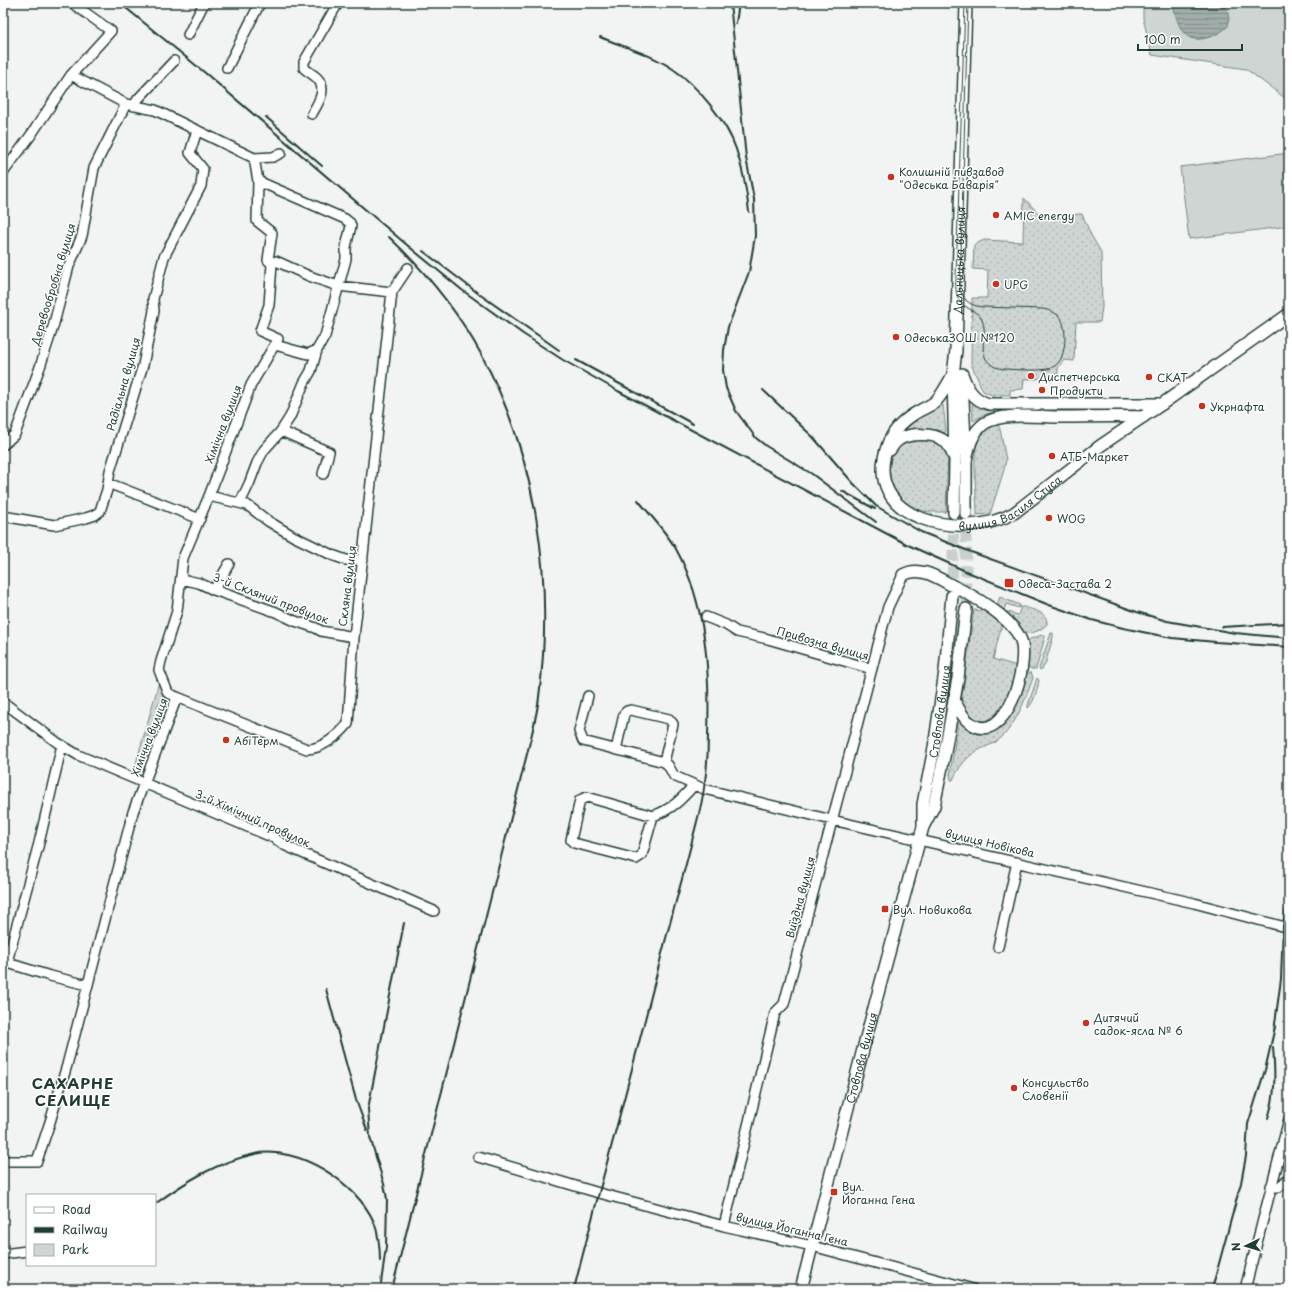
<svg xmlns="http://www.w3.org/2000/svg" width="1292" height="1292" viewBox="0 0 1292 1292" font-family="'Playpen Sans',sans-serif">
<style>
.grass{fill:url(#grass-dots);stroke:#768984}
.forest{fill:url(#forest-firs);stroke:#768984}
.park{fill:#ced5d3;stroke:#768984}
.water{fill:url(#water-rules);stroke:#6d807b}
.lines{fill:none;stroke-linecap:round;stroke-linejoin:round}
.major-tunnel{stroke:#c8cfcd;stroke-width:11;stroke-dasharray:11 5.5;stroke-linecap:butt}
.minor-casing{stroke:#1f3d34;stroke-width:12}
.major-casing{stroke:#1f3d34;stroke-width:14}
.minor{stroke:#fff;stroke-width:9}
.major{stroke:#fff;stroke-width:11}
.tram{stroke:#1f3d34;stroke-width:1}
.rail{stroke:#1f3d34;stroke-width:2}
.poi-dot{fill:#c8321e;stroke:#fff;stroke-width:1.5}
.labels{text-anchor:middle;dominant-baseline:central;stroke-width:3;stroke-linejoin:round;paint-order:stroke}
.poi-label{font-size:11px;fill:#1f3d34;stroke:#fff;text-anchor:start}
.street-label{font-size:11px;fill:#1f3d34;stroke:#fff}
.district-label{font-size:15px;font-weight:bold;letter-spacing:1px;fill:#1f3d34;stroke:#fff}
</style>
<defs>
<pattern id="grass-dots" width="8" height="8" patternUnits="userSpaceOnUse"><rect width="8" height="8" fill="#ced5d3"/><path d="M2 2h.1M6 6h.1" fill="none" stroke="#b0b8b6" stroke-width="1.8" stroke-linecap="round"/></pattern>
<pattern id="forest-firs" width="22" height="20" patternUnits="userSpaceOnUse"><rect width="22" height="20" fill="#ced5d3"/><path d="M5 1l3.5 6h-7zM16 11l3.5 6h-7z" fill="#b0b8b6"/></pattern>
<pattern id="water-rules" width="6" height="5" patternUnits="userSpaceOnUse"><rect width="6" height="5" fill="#a1adaa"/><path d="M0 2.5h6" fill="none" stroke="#838e8b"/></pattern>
</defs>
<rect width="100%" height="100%" fill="#f2f3f3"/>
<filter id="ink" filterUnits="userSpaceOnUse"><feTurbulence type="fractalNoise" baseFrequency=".025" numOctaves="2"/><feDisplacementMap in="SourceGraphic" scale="8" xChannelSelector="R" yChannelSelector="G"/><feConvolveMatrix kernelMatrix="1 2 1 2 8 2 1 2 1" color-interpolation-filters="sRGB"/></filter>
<g filter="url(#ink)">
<path class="grass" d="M 1024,198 L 1041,216 L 1082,214 L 1091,235 L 1101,252 L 1102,307 L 1100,322 L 1076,322 L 1074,361 L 1064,360 L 1058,368 L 1058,374 L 1036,379 L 1024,379 L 1023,389 L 1010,390 L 1010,395 L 992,395 L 983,391 L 971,364 L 972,298 L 987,298 L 988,270 L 973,269 L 974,245 L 984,240 L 1023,242 Z
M 973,402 L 995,408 L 995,411 L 984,415 L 973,421 L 972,403 Z
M 940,404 L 943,405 L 946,430 L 945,433 L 941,433 L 923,429 L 902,430 L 902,428 Z
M 996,424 L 998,425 L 1000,429 L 1006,460 L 1004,470 L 990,514 L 977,515 C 977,497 971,451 979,437 C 983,430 988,427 996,424 Z
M 918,439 L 938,442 L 948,451 L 946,512 C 935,512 922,513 912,507 C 889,493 883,467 897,445 Z
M 1000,597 L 1020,605 L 1019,608 L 1006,604 L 1004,611 L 1018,615 L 1021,607 L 1024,607 C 1033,610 1048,612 1047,624 C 1041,631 1029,636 1021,631 C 1013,626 1003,614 996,607 Z
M 974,610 L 987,611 L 1002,624 L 993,659 L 1017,666 L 1010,693 L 996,718 L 987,722 L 982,722 L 972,718 L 968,714 L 961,703 Z
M 1051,633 L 1053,633 L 1053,637 L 1045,665 L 1042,669 L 1040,670 L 1039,668 Z
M 1045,634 L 1045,637 L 1036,669 L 1031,669 L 1027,666 L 1026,643 L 1030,639 Z
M 1025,673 L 1031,673 L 1032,674 L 1033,678 C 1026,698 1017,723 1001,738 C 995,744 986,746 979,750 C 967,756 958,768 953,780 L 951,780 L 950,774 L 959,719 L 987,731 Z
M 1037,678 L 1039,680 C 1038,688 1034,703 1028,708 L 1028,705 Z"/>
<path class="forest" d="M 159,682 L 168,702 L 163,726 L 157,741 L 150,755 L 136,763 Z"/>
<path class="park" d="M 1143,3 L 1289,3 L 1289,101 L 1246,69 L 1152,55 L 1143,18 Z
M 1289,153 L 1289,226 L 1189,239 L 1180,167 Z"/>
<path class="water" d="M 1172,3 L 1225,3 C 1228,11 1230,18 1228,26 C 1222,32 1215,36 1206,38 C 1181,45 1178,22 1172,3 Z"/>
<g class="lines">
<path class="major-tunnel" d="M 952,594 L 954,516
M 966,609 L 966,516"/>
<g class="minor-casing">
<path id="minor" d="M 188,35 L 204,3
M 227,68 L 260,3
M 71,75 L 126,104 L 155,110 L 254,158 L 273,157 L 281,153
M 134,106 L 138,99 L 174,61
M 312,114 C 318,103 328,89 317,78 C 313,74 308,72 304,68 L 304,62 L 338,3
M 3,173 L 31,135 L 71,75 L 111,31 L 72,3
M 272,264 L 276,261 L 309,276 L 338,286 L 392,292
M 275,345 L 308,354 L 317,350
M 281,431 L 329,452 L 323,474
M 3,445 L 15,434 L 40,367 L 53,327 L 69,266 L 82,236 L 94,168 L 126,104
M 108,483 L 200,519
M 209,496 L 247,505 L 268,521 L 293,536 L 332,555 L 346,560 L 363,560
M 240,503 L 249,484 L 257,463 L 264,450 L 281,431 L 290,417 L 304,383 L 311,371 L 317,350 L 325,336 L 346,259 L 346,247 L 351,226 L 350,223 L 345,219 L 258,181
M 3,516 L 54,525 L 86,518 L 95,515 L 100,511 L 107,490 L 110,471 L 143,365 L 154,311 L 153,299 L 164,257 L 201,186 L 203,169 L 190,153 L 197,130
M 181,579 L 199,583 L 214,590 L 276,612 L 295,621 L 316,628 L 321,631 L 354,637
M 214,590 L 229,564
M 706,617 L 726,625 L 737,632 L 768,639 L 872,669
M 588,696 L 579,731 L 583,741 L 664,762 L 668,765 L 674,776 L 704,789 L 832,820 L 1194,903 L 1289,928
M 177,697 L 307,749 C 322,749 339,735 348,724 L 354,637 L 392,292 L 408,268
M 3,702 L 58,743 L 78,755 L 274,838 L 286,846 L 434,911
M 62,745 L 39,843 L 8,958 L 11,964 L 50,976 L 88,985
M 616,750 L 624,714 L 627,711 L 631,710 L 669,719 L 673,724 L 664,762
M 653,816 L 587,797 L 580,800 L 571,840 L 574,843 L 636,859 L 642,855 L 653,816 C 672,809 681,800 694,785
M 998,947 L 1017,862
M 478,1157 L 599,1193 L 724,1226 L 812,1246 L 973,1289
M 3,1161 L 37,1161 L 50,1122 L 67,1065 L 133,812 L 177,697 L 168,693 L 159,670 L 161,661 L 177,611 L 183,558 L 209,496 L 251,385 L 278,339 L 260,331 L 269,305 L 272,264 L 268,260 L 272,233 L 257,221 L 258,181 L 254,158
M 1271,1186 L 1279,1187 L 1289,1178
M 724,1226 L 775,1013 L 784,1004 L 888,607 L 903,575
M 3,1254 L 27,1251
M 1245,1289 L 1289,1119"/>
</g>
<g class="major-casing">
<g id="major">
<path d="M 962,374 C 967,388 973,400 989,404 L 1162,404"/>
<path id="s1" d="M 953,375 C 948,383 943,394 936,401 C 932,405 926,407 921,410 C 906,418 894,428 888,444 C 859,522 964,541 1014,513 L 1100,446 L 1162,404 L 1289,314"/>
<path d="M 962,380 L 966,460 L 966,514"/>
<path d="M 890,450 C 893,445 896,441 900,439 C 911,433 933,433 943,440 C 948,443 951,449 953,455"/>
<path d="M 966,460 C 969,446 972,432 985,423 C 1003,412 1040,417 1060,417 C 1088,417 1115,416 1143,417"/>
<path id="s2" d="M 954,513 L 955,459 L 953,375 L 956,350 L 966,3"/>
<path d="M 903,575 C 919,565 938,578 953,586 C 974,596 1010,617 1020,638 C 1031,661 1006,751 969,722 C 962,717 958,707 954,700"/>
<path id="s3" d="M 923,825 L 923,804 L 934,748 L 945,671 L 952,596"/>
<path id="s4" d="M 801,1289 L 867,1034 L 907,886 L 923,827 L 934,806 L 945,752 L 958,678 L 966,609"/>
</g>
</g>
<use href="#minor" class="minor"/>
<use href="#major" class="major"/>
<path class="tram" d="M 965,3 L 956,276 C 956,283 955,291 958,298 C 962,309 977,309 982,320 C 988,332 979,347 986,359 C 988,362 991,365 995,367 C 1003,370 1039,371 1047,369 C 1050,369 1053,367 1056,365 C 1066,358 1068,327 1060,317 C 1055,312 1049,310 1043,309 L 983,307 C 971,306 964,301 960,290 L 968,3"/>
<path class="rail" d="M 120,3 L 204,72 L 407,245 L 462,290 L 523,334 L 563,360 L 618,391 L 908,545 L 970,573 L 1049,605 L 1092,620 L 1123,628 L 1172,638 L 1216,642 L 1289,647
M 730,3 L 746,158 L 754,199 L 755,236 L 749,272 L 728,327 L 724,350 L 723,370 L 726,388 L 736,411 L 756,438 L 766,446 L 812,474 L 876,522
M 736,23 L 739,3
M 600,37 C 624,47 651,54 673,69 C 697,85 727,122 736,149 C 743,170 747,192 749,212
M 266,117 L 322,166
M 389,237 C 425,271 457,310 481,354 C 537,457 554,581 539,697 C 537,715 532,733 528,750 L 392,1289
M 423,251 L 479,294 L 559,350
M 576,360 L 693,424
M 763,390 L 813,437 L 853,483 L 876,506 L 921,532 L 971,552 L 1137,612 L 1167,621 L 1235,633 L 1289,638
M 842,491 L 875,509
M 1222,627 L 1289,623
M 326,989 L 356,1100 L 367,1130
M 1274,1031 L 1281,979 L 1283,926 L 1289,892
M 1268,1118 C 1276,1095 1275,1072 1273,1047
M 155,1204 C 185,1182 217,1162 255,1154 C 298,1145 356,1182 374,1222 C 379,1235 380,1248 380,1261
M 381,1283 L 386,1247 L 387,1199 L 384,1184 L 370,1137 L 368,1109 L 404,923
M 574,1289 C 601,1182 631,1076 658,969 C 669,925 682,881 693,837 C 697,821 702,805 704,788 C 707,771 708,753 708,735 C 710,673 707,605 676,549 C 666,532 651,516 638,500
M 1212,1289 L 1241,1183 L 1246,1156 L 1248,1124 L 1265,1070 L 1275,1027"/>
</g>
</g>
<g class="poi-dot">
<circle cx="891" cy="177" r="4"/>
<circle cx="996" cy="215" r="4"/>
<circle cx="996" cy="284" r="4"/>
<circle cx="896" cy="337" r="4"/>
<circle cx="1031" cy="376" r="4"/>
<circle cx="1149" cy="377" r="4"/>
<circle cx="1042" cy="390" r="4"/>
<circle cx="1202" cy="406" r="4"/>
<circle cx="1052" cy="456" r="4"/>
<circle cx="1049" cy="518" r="4"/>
<rect x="1004" y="578" width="10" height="10" rx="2"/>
<circle cx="226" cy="740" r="4"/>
<rect x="881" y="905" width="8" height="8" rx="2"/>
<circle cx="1086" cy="1023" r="4"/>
<circle cx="1014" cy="1088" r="4"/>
<rect x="830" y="1188" width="8" height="8" rx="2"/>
</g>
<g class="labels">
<g class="poi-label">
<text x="899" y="171">Колишній пивзавод<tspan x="899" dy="13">"Одеська Баварія"</tspan></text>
<text x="1004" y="215">AMIC energy</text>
<text x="1004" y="284">UPG</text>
<text x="904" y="337">ОдеськаЗОШ №120</text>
<text x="1039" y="376">Диспетчерська</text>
<text x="1157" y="377">СКАТ</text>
<text x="1050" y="390">Продукти</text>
<text x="1210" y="406">Укрнафта</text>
<text x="1060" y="456">АТБ-Маркет</text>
<text x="1057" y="518">WOG</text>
<text x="1018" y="583">Одеса-Застава 2</text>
<text x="234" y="740">АбіТерм</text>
<text x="893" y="909">Вул. Новикова</text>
<text x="1094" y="1017">Дитячий<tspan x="1094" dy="13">садок-ясла № 6</tspan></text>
<text x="1022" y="1082">Консульство<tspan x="1022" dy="13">Словенії</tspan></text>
<text x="842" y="1186">Вул.<tspan x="842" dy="13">Йоганна Гена</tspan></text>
</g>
<g class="street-label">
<text stroke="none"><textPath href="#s2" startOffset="253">Дальницька вулиця</textPath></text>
<text transform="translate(53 284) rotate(-73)">Деревообробна вулиця</text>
<text transform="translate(123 384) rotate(-74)">Радіальна вулиця</text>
<text transform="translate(223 424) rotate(-69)">Хімічна вулиця</text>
<text stroke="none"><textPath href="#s1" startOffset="285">вулиця Василя Стуса</textPath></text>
<text transform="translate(347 586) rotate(-83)">Скляна вулиця</text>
<text transform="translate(271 598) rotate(21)">3-й Скляний провулок</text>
<text transform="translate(823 643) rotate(16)">Привозна вулиця</text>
<text stroke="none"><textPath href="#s3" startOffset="115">Стовпова вулиця</textPath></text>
<text transform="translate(149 737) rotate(-69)">Хімічна вулиця</text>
<text transform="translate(253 818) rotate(24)">3-й Хімічний провулок</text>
<text transform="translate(990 843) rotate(13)">вулиця Новікова</text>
<text transform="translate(800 897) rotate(-75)">Виїздна вулиця</text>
<text stroke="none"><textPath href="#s4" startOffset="239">Стовпова вулиця</textPath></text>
<text transform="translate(792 1229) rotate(13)">вулиця Йоганна Гена</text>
</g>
<g class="district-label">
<text x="73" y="1082">САХАРНЕ<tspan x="73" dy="17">СЕЛИЩЕ</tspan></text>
</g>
</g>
<rect width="1292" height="1292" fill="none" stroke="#fff" stroke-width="16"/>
<rect x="8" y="8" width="1276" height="1276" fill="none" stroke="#1f3d34" stroke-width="1.5" filter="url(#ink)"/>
<rect x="26" y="1194" width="130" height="72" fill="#ffffff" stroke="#a5b1ae"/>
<rect x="34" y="1207" width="20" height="6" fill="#ffffff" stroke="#a5b1ae"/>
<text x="62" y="1214" font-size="12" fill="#1f3d34">Road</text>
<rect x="34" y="1227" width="20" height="6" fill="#1f3d34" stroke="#a5b1ae"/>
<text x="62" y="1234" font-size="12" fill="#1f3d34">Railway</text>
<rect x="34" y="1244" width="20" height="12" fill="#ced5d3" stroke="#a5b1ae"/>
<text x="62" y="1254" font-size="12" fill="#1f3d34">Park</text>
<g transform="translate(1246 1246) rotate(265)" stroke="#ffffff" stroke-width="3" paint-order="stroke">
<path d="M0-3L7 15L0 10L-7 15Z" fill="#1f3d34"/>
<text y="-6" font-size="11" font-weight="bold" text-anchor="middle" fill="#1f3d34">N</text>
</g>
<path d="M1138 44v6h104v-6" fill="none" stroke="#1f3d34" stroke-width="2"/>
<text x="1144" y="44" font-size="12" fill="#1f3d34" stroke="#ffffff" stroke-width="3" paint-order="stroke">100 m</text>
</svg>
